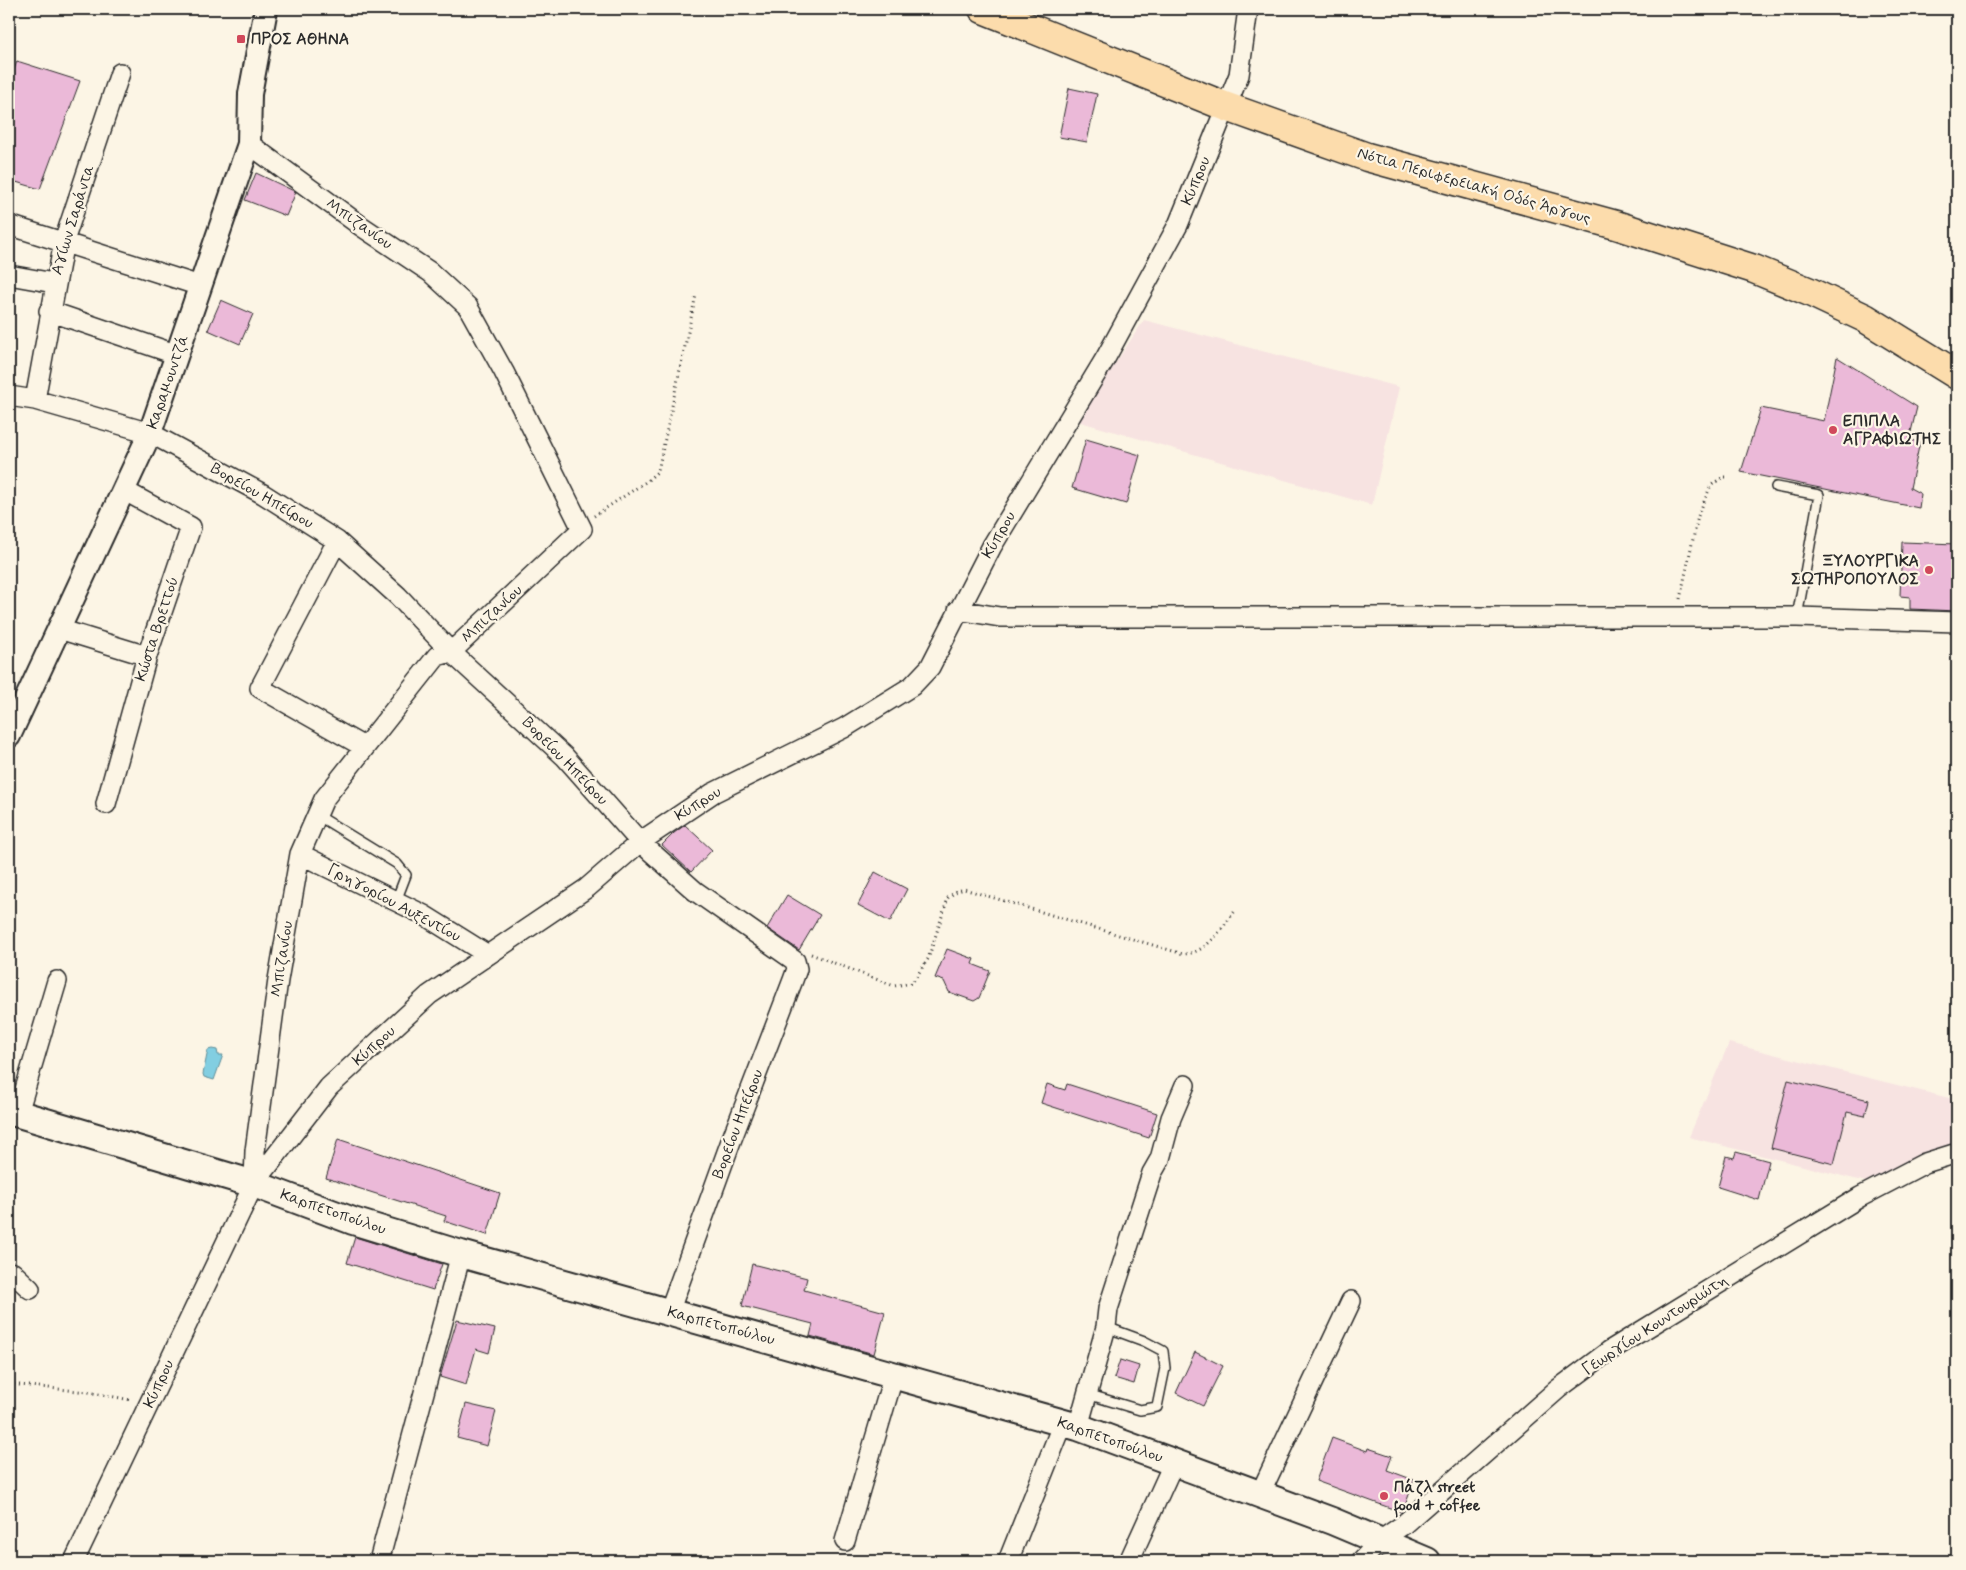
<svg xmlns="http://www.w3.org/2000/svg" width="1966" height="1570" viewBox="0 0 1966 1570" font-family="Mynerve,sans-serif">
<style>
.built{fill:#f7e3e1}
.water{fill:#82cee1;stroke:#5f8d98}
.building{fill:#ebb9d8;stroke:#2b2b2b}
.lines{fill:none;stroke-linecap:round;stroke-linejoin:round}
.service-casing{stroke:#2b2b2b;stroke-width:12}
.minor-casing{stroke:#2b2b2b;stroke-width:22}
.tertiary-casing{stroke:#2b2b2b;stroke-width:26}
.secondary-casing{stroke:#2b2b2b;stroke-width:30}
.primary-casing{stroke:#2b2b2b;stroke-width:31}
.path{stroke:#2b2b2b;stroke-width:3;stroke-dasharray:1 4;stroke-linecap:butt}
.service{stroke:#fcf5e5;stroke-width:9}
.minor{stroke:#fcf5e5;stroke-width:19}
.tertiary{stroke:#fcf5e5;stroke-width:22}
.secondary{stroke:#fcf5e5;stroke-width:26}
.primary{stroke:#fcdcac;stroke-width:28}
.poi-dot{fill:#d1495b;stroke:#fcf5e5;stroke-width:2}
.labels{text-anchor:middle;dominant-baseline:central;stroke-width:4.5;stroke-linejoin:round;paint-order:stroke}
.poi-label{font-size:16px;font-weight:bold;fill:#2b2b2b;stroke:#fcf5e5;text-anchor:start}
.street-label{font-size:16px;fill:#2b2b2b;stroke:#fcf5e5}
</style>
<rect width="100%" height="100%" fill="#fcf5e5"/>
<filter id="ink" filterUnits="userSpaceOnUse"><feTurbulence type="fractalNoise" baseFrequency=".02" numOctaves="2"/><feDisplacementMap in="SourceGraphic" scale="10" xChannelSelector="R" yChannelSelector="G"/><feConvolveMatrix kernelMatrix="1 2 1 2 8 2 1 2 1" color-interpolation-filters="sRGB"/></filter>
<g filter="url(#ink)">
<path class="built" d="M 1144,320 L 1399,387 L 1372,505 L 1077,421 Z
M 1729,1043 L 1957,1100 L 1957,1143 L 1906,1161 L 1866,1182 L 1689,1137 Z"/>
<path class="water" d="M 212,1049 L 217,1050 L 218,1055 L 223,1055 L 214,1080 L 204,1077 L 203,1074 L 208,1050 Z"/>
<path class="building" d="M 17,61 L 80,81 L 40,189 L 9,180 L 9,84 Z
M 1069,88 L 1097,94 L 1087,142 L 1059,137 Z
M 256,173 L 296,192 L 286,216 L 245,200 Z
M 221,300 L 253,314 L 240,344 L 208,330 Z
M 1837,357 L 1917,407 L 1909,440 L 1920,442 L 1910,488 L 1921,494 L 1919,508 L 1741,472 L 1761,408 L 1824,421 Z
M 1086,439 L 1140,455 L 1126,504 L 1072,488 Z
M 1902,542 L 1957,544 L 1957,611 L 1910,609 L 1910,597 L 1900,596 Z
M 685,825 L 712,850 L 691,872 L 662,845 L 674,833 Z
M 875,872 L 907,889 L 890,922 L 858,905 Z
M 787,895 L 820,915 L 799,950 L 767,928 Z
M 947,949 L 974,959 L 972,964 L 990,971 L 979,998 L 974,1001 L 949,992 L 944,981 L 935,978 Z
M 1788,1080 L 1869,1100 L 1865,1116 L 1847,1112 L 1834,1164 L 1771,1148 Z
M 1047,1084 L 1065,1090 L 1067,1084 L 1157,1113 L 1149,1138 L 1041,1103 Z
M 338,1139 L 500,1193 L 487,1235 L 444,1221 L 446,1216 L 326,1178 Z
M 1736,1152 L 1769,1161 L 1759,1200 L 1718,1187 L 1726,1156 L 1734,1158 Z
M 355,1237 L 442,1264 L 433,1290 L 347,1263 Z
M 752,1264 L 807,1278 L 804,1290 L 885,1312 L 874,1354 L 810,1336 L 813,1324 L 742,1306 Z
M 457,1320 L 495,1329 L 489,1353 L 476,1349 L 466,1385 L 440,1377 Z
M 1195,1352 L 1223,1366 L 1203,1406 L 1176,1393 Z
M 1120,1360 L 1139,1366 L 1134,1384 L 1114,1378 Z
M 466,1404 L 496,1411 L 487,1446 L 457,1438 Z
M 1332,1438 L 1367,1451 L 1368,1448 L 1392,1456 L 1387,1470 L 1414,1480 L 1404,1509 L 1401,1512 L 1316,1481 Z"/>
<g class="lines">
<g class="service-casing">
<path id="service" d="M 1776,487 L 1819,495 L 1797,617
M 317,815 L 397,864 L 406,875 L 396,901
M 1087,1394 L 1140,1410 L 1157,1407 L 1165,1368 L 1163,1351 L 1144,1341 L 1106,1327"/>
</g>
<g class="minor-casing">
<path id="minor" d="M 249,144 L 361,226 L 430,272 L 468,307 L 504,372 L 582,529 L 451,652 L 437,656 L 324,799 L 300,854 L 278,980 L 255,1151 L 254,1184
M 9,225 L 200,286
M 9,275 L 54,283
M 49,311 L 178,355
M 9,396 L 35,400 L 150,433 L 263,494 L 337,541 L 398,596 L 451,652 L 565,757 L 640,842 L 695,891 L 795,961 L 797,969 L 793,980 L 731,1141 L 669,1312
M 35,400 L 64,241 L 120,73
M 337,541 L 260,688 L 364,747
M 958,610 L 1000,617 L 1797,617 L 1957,622
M 59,629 L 147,656
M 106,804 L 147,656 L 191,527 L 125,491
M 300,854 L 424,915 L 488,955
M 18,1113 L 57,981
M 9,1272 L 13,1273 L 30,1289
M 1078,1427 L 1106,1327 L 1108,1309 L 1152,1173 L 1160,1159 L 1171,1118 L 1185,1085
M 1260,1494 L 1351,1301
M 845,1541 L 894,1374
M 1130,1559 L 1174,1462
M 74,1561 L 254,1184 L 329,1087 L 429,995 L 587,888 L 640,842 L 713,793 L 844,728 L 912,686 L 930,667 L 992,546 L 1105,359 L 1178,225 L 1239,75 L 1248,9
M 379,1561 L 461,1254
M 1008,1561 L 1063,1423
M 1361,1561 L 1381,1540 L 1403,1525 L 1558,1389 L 1609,1351 L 1860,1197 L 1925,1163 L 1957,1153"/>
</g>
<g class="tertiary-casing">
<path id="tertiary" d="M 9,736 L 150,433 L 249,144 L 250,94 L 266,9"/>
</g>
<g class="secondary-casing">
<path id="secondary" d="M 9,1111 L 254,1184 L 353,1221 L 461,1254 L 1078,1427 L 1332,1521 L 1427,1561"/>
</g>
<g class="primary-casing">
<path id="primary" d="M 983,9 L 1227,107 L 1367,157 L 1616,225 L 1754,269 L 1810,292 L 1865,318 L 1957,375"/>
</g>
<path class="path" d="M 594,516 L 647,481 L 658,471 L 696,295
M 1680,599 L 1698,516 L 1711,485 L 1723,477 L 1730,477
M 811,954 L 894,986 L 912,983 L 928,959 L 948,898 L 955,892 L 964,889 L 1183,954 C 1208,953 1221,929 1235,911
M 9,1384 L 88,1392 L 131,1400"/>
<use href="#service" class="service"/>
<use href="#minor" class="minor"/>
<use href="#tertiary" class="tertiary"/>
<use href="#secondary" class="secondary"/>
<use href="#primary" class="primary"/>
</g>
</g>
<g class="poi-dot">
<rect x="236" y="34" width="10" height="10" rx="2.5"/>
<circle cx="1833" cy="430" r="5"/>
<circle cx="1929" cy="570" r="5"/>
<circle cx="1384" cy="1496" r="5"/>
</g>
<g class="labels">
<g class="poi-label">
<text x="251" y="39">ΠΡΟΣ ΑΘΗΝΑ</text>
<text x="1843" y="421">ΕΠΙΠΛΑ<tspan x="1843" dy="18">ΑΓΡΑΦΙΩΤΗΣ</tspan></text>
<text x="1919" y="561" text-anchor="end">ΞΥΛΟΥΡΓΙΚΑ<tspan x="1919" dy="18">ΣΩΤΗΡΟΠΟΥΛΟΣ</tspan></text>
<text x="1394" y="1487">Πάζλ street<tspan x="1394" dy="18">food + coffee</tspan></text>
</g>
<g class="street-label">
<text transform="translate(1196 181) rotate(-67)">Κύπρου</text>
<text transform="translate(1474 186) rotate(16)">Νότια Περιφερειακή Οδός Άργους</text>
<text transform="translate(73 220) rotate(-73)">Αγίων Σαράντα</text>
<text transform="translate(359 224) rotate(35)">Μπιζανίου</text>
<text transform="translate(168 382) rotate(-71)">Καραμουντζά</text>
<text transform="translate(262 496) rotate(30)">Βορείου Ηπείρου</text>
<text transform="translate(999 535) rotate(-60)">Κύπρου</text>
<text transform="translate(492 614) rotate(-43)">Μπιζανίου</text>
<text transform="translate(157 629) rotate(-72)">Κώστα Βρεττού</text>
<text transform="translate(565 761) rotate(46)">Βορείου Ηπείρου</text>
<text transform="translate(698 804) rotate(-32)">Κύπρου</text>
<text transform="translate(394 903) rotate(28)">Γρηγορίου Αυξεντίου</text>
<text transform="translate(282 959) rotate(-81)">Μπιζανίου</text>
<text transform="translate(374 1046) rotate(-42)">Κύπρου</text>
<text transform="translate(738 1124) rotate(-69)">Βορείου Ηπείρου</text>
<text transform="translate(333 1212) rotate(19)">Καρπετοπούλου</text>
<text transform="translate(1655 1325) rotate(-33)">Γεωργίου Κουντουριώτη</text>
<text transform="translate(721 1326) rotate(15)">Καρπετοπούλου</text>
<text transform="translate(159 1384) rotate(-65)">Κύπρου</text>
<text transform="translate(1110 1440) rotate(19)">Καρπετοπούλου</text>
</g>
</g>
<rect width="1966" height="1570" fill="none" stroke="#fcf5e5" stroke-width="30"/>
<rect x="15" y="15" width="1936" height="1540" fill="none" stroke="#2b2b2b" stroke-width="2" filter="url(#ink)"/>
</svg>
